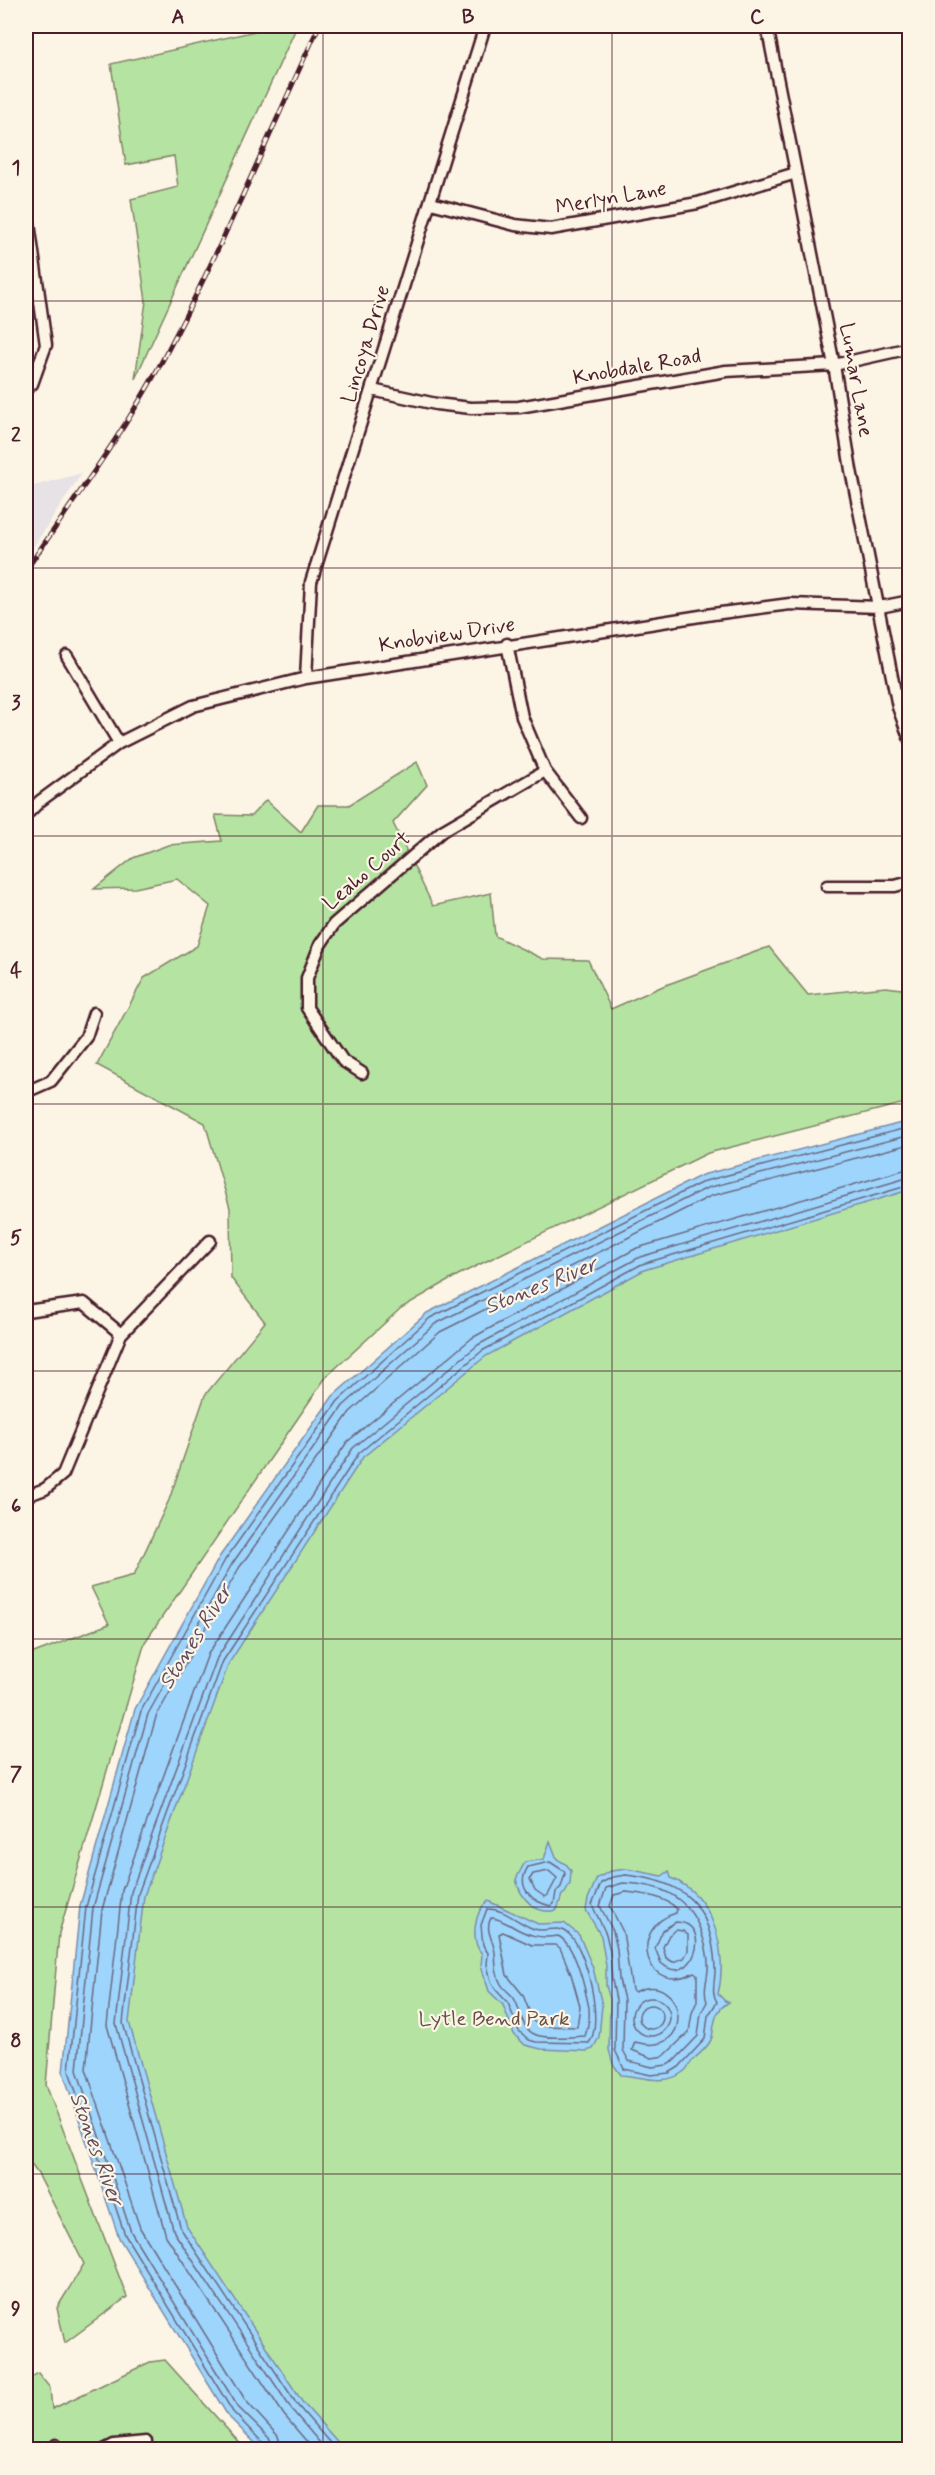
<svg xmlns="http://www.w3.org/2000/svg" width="935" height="2475" viewBox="0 0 935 2475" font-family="Mynerve,sans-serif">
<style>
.built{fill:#e6e2e5}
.green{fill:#b5e4a2;stroke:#808266;stroke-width:1.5}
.water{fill:#9dd5fd;stroke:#7c8ca9;stroke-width:1.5}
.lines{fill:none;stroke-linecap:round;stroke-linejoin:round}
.shore{stroke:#6b687f;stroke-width:1.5}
.minor-casing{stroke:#4a1f2b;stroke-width:15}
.minor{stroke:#fcf5e5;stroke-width:10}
.rail-casing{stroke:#4a1f2b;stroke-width:5}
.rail{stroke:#fcf5e5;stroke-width:3;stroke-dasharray:9;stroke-linecap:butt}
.grid{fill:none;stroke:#4a1f2b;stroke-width:1.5;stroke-opacity:0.55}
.labels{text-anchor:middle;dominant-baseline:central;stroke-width:4.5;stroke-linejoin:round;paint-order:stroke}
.street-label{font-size:21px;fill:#4a1f2b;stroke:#fcf5e5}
.park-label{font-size:21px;fill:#655049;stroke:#fcf5e5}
.water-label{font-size:22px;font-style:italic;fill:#5f4c60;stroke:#fcf5e5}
.neatline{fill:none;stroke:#4a1f2b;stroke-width:2}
.grid-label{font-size:20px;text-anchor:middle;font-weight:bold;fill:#4a1f2b}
</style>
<rect width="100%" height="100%" fill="#fcf5e5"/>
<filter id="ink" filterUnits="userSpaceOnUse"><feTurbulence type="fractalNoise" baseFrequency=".0167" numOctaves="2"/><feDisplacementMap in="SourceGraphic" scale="12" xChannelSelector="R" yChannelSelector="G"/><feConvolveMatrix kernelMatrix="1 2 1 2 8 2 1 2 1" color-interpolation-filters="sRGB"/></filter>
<g filter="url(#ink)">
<path class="built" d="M 82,473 L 26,558 L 26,488 Z"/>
<path class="green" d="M 277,26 L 297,26 L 135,379 L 146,301 L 131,199 L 178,187 L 174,156 L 126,165 L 111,64 Z
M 417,762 L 427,785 L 393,823 L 433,906 L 491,893 L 495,936 L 543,959 L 588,960 L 611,1009 L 663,986 L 769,947 L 808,995 L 886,987 L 909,990 L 909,1102 L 708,1153 L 458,1275 L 401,1308 L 326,1377 L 145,1642 L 59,1933 L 46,2085 L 127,2297 L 65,2343 L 57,2308 L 84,2264 L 38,2174 L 26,2157 L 26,1656 L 109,1624 L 91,1587 L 134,1575 L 169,1500 L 205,1395 L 265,1322 L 231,1278 L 230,1208 L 205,1123 L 97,1065 L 144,978 L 197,946 L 210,906 L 177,879 L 135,888 L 94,889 L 133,858 L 168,845 L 222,841 L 215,815 L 251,816 L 266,800 L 301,832 L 318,805 L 349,805 Z
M 909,1188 L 909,2449 L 271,2449 L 233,2407 L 82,1941 L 142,1722 L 466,1315 Z
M 165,2360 L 245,2449 L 26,2449 L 26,2381 L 38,2373 L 50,2388 L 52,2409 L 150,2362 Z"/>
<path class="water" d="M 909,1121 L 909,1190 L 644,1270 L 486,1356 L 363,1457 L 229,1663 L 144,1896 L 129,2022 L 187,2227 L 303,2403 L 344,2449 L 261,2449 L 228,2416 L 119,2238 L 63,2072 L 80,1906 L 135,1709 L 220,1556 L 333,1396 L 427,1313 L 702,1175 Z
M 550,1841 L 557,1859 L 567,1865 L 571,1871 L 570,1884 L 565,1893 L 562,1895 L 557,1910 C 536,1916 520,1898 516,1879 L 525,1862 L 544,1859 Z
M 627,1869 L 662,1876 L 669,1871 L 671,1878 C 715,1896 728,1953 718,1994 L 725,2001 L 729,2002 C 714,2011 715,2021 712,2037 C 710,2046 701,2052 695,2058 C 690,2062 688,2069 683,2072 C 664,2087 641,2076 621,2075 L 613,2064 L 609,2050 L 610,1999 L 606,1986 L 606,1966 L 601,1936 L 586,1910 L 588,1899 L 597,1878 L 611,1871 Z
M 488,1901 L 538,1924 L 564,1923 L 579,1935 L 593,1968 L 602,2005 L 599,2037 L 593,2049 L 587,2051 L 541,2049 L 525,2045 L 514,2034 L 503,2005 L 489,1991 L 481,1966 L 482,1954 C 470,1941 474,1911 488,1901 Z"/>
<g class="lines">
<path class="shore" d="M 550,1862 L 564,1871 L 565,1874 L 561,1887 L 556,1892 L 554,1904 L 551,1906 C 532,1902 515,1887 528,1867 Z
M 549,1871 L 557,1878 L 548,1895 L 545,1897 L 535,1890 L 530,1879 L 533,1874 Z
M 626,1875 C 686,1881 712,1906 715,1967 C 716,1980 710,1991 717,2002 L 708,2016 L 705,2039 L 679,2067 L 669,2073 L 651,2075 L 624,2069 L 615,2050 L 616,2000 L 612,1980 L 610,1951 L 606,1934 L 592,1905 L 601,1883 L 613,1877 Z
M 623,1883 C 659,1884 686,1895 700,1929 C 705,1942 709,1956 708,1970 C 707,1981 703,1991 707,2002 L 701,2013 L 698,2036 L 674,2061 L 667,2065 L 652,2067 L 629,2061 L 623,2050 L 624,2000 L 619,1979 L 617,1949 L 613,1931 L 600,1906 L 606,1888 Z
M 626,1892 C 643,1894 665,1896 677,1909 L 676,1913 C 626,1927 646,1999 694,1972 L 697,1974 L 697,2001 L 692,2013 L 689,2032 L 664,2056 L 652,2058 L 632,2050 L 635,2042 C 699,2060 685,1967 635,1992 L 632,1990 L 623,1932 L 610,1906 L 614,1895 Z
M 487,1909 C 504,1908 519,1924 534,1929 C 547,1933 558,1924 569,1934 C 587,1950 604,2024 589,2043 L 536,2042 L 529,2040 L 519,2031 L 508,2003 L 496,1990 L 491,1981 L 487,1965 L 488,1953 L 483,1945 L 481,1925 Z
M 491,1918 C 498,1918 503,1922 510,1925 C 526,1935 540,1939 558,1936 C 575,1944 584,1985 588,2003 C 591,2013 588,2028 585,2036 C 573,2037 543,2039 534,2034 C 522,2028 521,2013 516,2002 C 513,1994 505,1991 501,1984 C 495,1974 496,1964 495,1953 C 494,1941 484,1930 491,1918 Z
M 676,1922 C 715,1922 692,1991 661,1963 L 655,1948 L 663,1930 Z
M 676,1930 L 683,1931 L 688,1935 L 688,1951 L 684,1958 L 673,1962 L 666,1958 L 663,1947 L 669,1935 Z
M 503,1932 L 532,1945 L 556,1945 L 560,1948 L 571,1974 L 580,2006 L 577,2027 L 540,2026 L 533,2021 L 523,1995 L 507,1975 L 499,1934 Z
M632 2017a19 19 0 1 1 38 0a19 19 0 1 1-38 0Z
M639 2017a12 12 0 1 1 24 0a12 12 0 1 1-24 0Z
M 265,2450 L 263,2443 L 233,2412 L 125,2235 L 69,2071 L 86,1907 L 141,1711 L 225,1560 L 338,1401 L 430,1318 L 705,1181 L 910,1127
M 273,2450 L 270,2439 L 238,2407 L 131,2232 L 77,2070 L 93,1908 L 148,1714 L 232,1564 L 343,1406 L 435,1324 L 707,1188 L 910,1135
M 282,2450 L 278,2436 L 246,2401 L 140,2228 L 86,2069 L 102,1910 L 156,1717 L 239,1568 L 350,1412 L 440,1332 L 711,1196 L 910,1144
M 314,2450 L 284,2415 L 166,2236 L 107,2025 L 122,1890 L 208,1654 L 347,1442 L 472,1338 L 637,1248 L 910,1168
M 326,2450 L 292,2410 L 174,2232 L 116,2024 L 131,1892 L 217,1658 L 353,1448 L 478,1345 L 640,1257 L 910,1177
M 336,2450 L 298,2406 L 181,2229 L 123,2023 L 138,1894 L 223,1661 L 359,1453 L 482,1351 L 642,1264 L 910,1185"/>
<g class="minor-casing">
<path id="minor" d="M 767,26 L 834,365 L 851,470 L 898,707 L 910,740
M 26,202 L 46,345 L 32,384 L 26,389
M 431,203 L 515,225 L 551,229 L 698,203 L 796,173
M 372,390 L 436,404 L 471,408 L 519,407 L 726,371 L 834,365 L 910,348
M 507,644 L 522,717 L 545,771 L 581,818
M 67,656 L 119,743
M 306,678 L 311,582 L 485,26
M 26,815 L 40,801 L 119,743 L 193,706 L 306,678 L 713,614 L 790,604 L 880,607 L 910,601
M 827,886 L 895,886 L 910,882
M 362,1073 L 343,1061 L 307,1008 L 307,978 L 320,945 L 334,924 L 442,831 L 545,771
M 26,1092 L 51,1081 L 86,1037 L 94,1013
M 26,1311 L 84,1303 L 121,1334
M 26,1496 L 45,1489 L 63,1474 L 121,1334 L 210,1241
M 54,2450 L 56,2445
M 104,2450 L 114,2445 L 146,2442"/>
</g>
<use href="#minor" class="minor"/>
<g class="rail-casing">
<path id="rail" d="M 26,570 C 76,497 131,423 171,344 C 225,241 270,132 319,26"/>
</g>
<use href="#rail" class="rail"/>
</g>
</g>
<path class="grid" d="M 323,26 L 323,2450M 612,26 L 612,2450M 26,301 L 910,301M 26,568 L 910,568M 26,836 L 910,836M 26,1104 L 910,1104M 26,1371 L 910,1371M 26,1639 L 910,1639M 26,1907 L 910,1907M 26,2174 L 910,2174"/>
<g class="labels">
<g class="street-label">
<text transform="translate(611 198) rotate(-10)">Merlyn Lane</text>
<text transform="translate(366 344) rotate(-73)">Lincoya Drive</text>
<text transform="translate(637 367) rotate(-10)">Knobdale Road</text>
<text transform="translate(856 380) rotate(80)">Lumar Lane</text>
<text transform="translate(447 635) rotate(-9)">Knobview Drive</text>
<text transform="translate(367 871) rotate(-41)">Leaho Court</text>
</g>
<g class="park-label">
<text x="494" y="2019">Lytle Bend Park</text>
</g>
<g class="water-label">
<text transform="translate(541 1286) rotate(-22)">Stones River</text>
<text transform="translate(196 1637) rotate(-58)">Stones River</text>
<text transform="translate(96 2149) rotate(70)">Stones River</text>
</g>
</g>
<rect width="935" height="2475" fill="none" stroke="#fcf5e5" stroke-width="66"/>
<rect x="33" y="33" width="869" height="2409" class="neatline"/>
<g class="grid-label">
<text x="178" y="23">A</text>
<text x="468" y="23">B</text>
<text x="757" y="23">C</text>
<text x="16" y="174">1</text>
<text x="16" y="441">2</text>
<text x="16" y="709">3</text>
<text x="16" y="977">4</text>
<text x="16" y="1244">5</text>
<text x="16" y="1512">6</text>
<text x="16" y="1780">7</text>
<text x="16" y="2047">8</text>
<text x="16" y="2315">9</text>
</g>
</svg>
